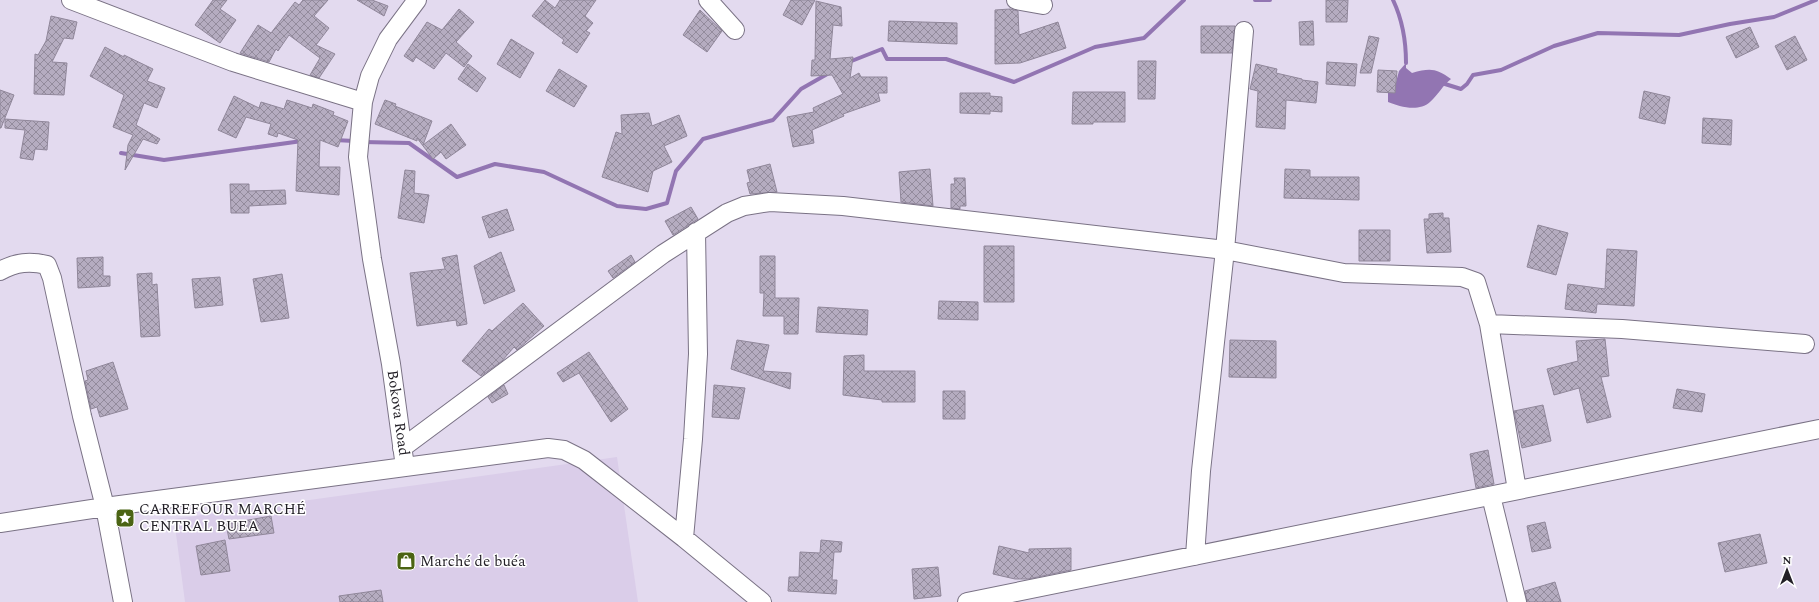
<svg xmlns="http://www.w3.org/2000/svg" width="1819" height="602" viewBox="0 0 1819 602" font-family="Spectral,serif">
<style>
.built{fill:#dacde9}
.water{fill:#9275b2}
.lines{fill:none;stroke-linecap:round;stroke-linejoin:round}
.stream{stroke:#9275b2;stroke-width:4}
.building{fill:url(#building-cross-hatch);stroke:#90879a}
.minor-casing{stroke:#7a7285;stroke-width:20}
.minor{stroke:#fff;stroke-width:18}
.labels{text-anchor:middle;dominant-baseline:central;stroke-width:3;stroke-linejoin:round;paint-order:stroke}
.street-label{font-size:15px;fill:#221f26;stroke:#fff}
.poi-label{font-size:15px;fill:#221f26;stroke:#fff;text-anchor:start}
</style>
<defs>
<pattern id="building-cross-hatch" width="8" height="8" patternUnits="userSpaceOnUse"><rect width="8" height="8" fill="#b5acc0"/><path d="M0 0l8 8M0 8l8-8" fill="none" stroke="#938b9c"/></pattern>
</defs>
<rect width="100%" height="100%" fill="#e3daef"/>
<path class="built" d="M 617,457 L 638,602 L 185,602 L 174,519 Z"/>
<path class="water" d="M 1406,63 L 1406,68 L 1412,73 C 1430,68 1436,68 1451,79 C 1443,85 1438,95 1430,102 C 1419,112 1400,107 1388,102 L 1388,93 L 1396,82 L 1399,71 Z"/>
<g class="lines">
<path class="stream" d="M 1255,0 L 1270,0
M 1393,0 C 1402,19 1406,41 1406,63
M 849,62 L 882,49 L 887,59 L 946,59 L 1014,82 L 1095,47 L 1144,38 L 1184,0
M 1445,84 L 1461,89 L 1467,84 L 1473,75 L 1501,70 L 1554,46 L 1598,33 L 1679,35 L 1730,24 L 1774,17 L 1816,0
M 335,140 L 354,141
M 363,142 L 409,143 L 457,177 L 495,164 L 544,172 L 617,206 L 646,209 L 667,203 L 676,171 L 703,139 L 773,120 L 801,89 L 829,73
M 121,153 L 164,160 L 302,141"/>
</g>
<path class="building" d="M 213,0 L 227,0 L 220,9 L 236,20 L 220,43 L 195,25 Z
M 303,0 L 328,0 L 314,16 L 329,28 L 316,45 L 335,54 L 319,78 L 310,75 L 320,58 L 289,35 L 278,51 L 276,49 L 269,62 L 240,53 L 258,25 L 271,33 L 295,2 L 299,5 Z
M 357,0 L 372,0 L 388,6 L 384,16 Z
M 545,0 L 555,8 L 560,0 L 596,0 L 585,16 L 593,23 L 586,31 L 590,33 L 577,53 L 562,43 L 564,40 L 532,16 Z
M 791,0 L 815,0 L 802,25 L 783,15 Z
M 1326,0 L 1348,0 L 1347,22 L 1326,22 Z
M 816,1 L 841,7 L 842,26 L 833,25 L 830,59 L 853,57 L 850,78 L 859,73 L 861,77 L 887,77 L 887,93 L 878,93 L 880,101 L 843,114 L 844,116 L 812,130 L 814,143 L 793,147 L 787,117 L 814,112 L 813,108 L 843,94 L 832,75 L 811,76 L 812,60 L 815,60 Z
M 459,9 L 474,22 L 456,42 L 472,56 L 464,67 L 446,53 L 434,69 L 416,57 L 413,62 L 404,56 L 427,22 L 442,30 Z
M 1010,9 L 1018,11 L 1019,35 L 1058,22 L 1066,48 L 1020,63 L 995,64 L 995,10 Z
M 700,10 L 722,31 L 707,52 L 683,35 Z
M 51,16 L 77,22 L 73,39 L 64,38 L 52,62 L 67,63 L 64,95 L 34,94 L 35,54 L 38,55 L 46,41 Z
M 889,21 L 957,23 L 957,44 L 888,41 Z
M 1313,21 L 1314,45 L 1300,45 L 1299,22 Z
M 1201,26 L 1235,26 L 1232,53 L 1201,53 Z
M 1750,27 L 1759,47 L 1736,58 L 1726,37 Z
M 1369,36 L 1379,38 L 1371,73 L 1360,73 Z
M 1795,36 L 1807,60 L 1787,70 L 1775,46 Z
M 511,39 L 534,53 L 520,78 L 497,64 Z
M 105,47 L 124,57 L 124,55 L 153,69 L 147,81 L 165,88 L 157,108 L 144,103 L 136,125 L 160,139 L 157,144 L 143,139 L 125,170 L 128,145 L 133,135 L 113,127 L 124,95 L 90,76 Z
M 1138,61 L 1156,61 L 1155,99 L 1138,99 Z
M 1327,62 L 1357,64 L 1355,86 L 1326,84 Z
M 468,64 L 486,78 L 477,92 L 458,79 Z
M 1256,64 L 1277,69 L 1276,73 L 1302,79 L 1302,80 L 1318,82 L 1316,103 L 1286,100 L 1285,129 L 1256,127 L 1258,91 L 1250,89 Z
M 559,69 L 587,86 L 574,107 L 546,91 Z
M 1378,70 L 1397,71 L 1395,93 L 1377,92 Z
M 0,90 L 14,95 L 1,128 L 0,128 Z
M 1644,91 L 1670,97 L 1665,124 L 1639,118 Z
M 1073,92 L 1125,92 L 1125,122 L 1093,122 L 1093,124 L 1072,124 Z
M 960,93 L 990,93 L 990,96 L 1002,97 L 1002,112 L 990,111 L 990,114 L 960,113 Z
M 234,96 L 259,108 L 261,102 L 284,109 L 287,100 L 312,108 L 313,104 L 334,112 L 333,115 L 348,121 L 338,147 L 320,140 L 319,167 L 340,167 L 339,195 L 296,191 L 298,140 L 278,133 L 277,137 L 268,134 L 271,124 L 246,117 L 236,138 L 218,130 Z
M 385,100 L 396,104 L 395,106 L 432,121 L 423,145 L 451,124 L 466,145 L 446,159 L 441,152 L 433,159 L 417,138 L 417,141 L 375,124 Z
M 649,113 L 652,126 L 679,115 L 687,136 L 664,146 L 672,162 L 653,171 L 648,192 L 602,177 L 616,132 L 622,134 L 621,115 Z
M 1703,118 L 1732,120 L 1731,145 L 1702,143 Z
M 5,119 L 49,122 L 47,150 L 35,149 L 33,160 L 20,158 L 25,130 L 5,128 Z
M 770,164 L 777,192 L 750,194 L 747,183 L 750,182 L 747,170 Z
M 930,169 L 933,206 L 901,202 L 899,172 Z
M 1285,169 L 1310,170 L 1310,177 L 1359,177 L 1359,200 L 1284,198 Z
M 405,170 L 415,171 L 414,193 L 429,195 L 424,223 L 398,218 Z
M 954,178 L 965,178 L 966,206 L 960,206 L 960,209 L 951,208 L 951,184 L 955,184 Z
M 230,184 L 249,184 L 249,191 L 285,190 L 286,204 L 249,206 L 249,213 L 231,213 Z
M 691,207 L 698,219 L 673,235 L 665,221 Z
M 507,209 L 514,230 L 489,238 L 482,217 Z
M 1443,213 L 1443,218 L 1449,218 L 1451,252 L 1427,253 L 1424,219 L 1429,219 L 1429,214 Z
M 1538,225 L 1568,233 L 1556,275 L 1527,267 Z
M 1359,230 L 1390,230 L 1390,261 L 1359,261 Z
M 984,246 L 1014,246 L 1014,302 L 984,302 Z
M 1607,249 L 1637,251 L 1634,306 L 1597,304 L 1596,313 L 1565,309 L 1568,284 L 1605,289 Z
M 501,252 L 515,291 L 484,304 L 474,266 Z
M 457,255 L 467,324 L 457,326 L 456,320 L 417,326 L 410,273 L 445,269 L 442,258 Z
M 631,255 L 635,262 L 613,278 L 608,271 Z
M 760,256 L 775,256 L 775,298 L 799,298 L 798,334 L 784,334 L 784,316 L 763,316 L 764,293 L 760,293 Z
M 103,257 L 103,276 L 110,276 L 110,286 L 78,288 L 77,258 Z
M 152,273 L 152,285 L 157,284 L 160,336 L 141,337 L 137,274 Z
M 282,274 L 289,318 L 261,322 L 253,279 Z
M 220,277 L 223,305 L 195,308 L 192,279 Z
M 939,301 L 978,302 L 978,320 L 938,319 Z
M 523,303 L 544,326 L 517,350 L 514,347 L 502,361 L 481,376 L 462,361 L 489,329 L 492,331 Z
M 818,307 L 868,310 L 867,335 L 816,332 Z
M 1605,339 L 1609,376 L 1601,377 L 1611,417 L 1587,423 L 1579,388 L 1554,395 L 1547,369 L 1578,361 L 1576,341 Z
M 737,340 L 769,345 L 763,371 L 791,373 L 790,389 L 731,369 Z
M 1230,340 L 1276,341 L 1276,378 L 1229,377 Z
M 589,352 L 628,409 L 611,422 L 579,373 L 563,382 L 557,373 Z
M 864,355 L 864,371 L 915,371 L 915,402 L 882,402 L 882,400 L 843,395 L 844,356 Z
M 113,362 L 128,409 L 100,417 L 97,407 L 91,409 L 85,381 L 88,380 L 86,371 Z
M 504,385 L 508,394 L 492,403 L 488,397 Z
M 714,385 L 745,388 L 739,419 L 712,417 Z
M 1677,389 L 1705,394 L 1702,412 L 1673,408 Z
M 943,391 L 965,391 L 965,419 L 943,419 Z
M 1543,405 L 1551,441 L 1522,448 L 1514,411 Z
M 1488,450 L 1494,484 L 1476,488 L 1470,454 Z
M 271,516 L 274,533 L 229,539 L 226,524 Z
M 1545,522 L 1551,548 L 1532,552 L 1527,526 Z
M 1760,534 L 1767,563 L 1725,572 L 1718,543 Z
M 225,540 L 230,571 L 201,575 L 196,546 Z
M 821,540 L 842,542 L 841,552 L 834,552 L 832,580 L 837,580 L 836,594 L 788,591 L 789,577 L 799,577 L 800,552 L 820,553 Z
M 999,546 L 1029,553 L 1029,549 L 1071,548 L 1071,570 L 1028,579 L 1015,579 L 993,574 Z
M 938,567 L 941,596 L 914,599 L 912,569 Z
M 1555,582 L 1561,602 L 1527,602 L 1525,591 Z
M 381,590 L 383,602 L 340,602 L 339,596 Z"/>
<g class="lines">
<g class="minor-casing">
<path id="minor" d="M 71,0 L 233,62 L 363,102
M 708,0 L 735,30
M 1016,0 L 1043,5
M 1244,31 L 1225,250 L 1344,273 L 1462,277 L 1476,282 L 1489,324 L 1517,490
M 0,271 C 16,262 30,261 47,265 L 52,278 L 82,416 L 105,507 L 0,523
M 1489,324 L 1622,329 L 1805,344
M 402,448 L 663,254 L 727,213 L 744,206 L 770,202 L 843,206 L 1225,250 L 1201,471 L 1195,556
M 405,467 L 548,448 L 564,450 L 584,460 L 684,538 L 762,602
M 1491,496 L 1517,602
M 684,538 L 693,439 L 698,354 L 696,232
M 123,602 L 105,507 L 405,467 L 391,364 L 372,259 L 358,157 L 363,102 L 370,76 L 388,39 L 417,0
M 967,602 L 1819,429"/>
</g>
<use href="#minor" class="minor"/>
</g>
<defs>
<g id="sight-square" transform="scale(1)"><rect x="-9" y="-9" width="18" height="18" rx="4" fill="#4b6414" stroke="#fff"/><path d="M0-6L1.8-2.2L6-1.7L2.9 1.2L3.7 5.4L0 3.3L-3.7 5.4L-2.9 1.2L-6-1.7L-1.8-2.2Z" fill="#fff"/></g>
<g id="shop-square" transform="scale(1)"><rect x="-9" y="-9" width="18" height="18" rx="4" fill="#4b6414" stroke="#fff"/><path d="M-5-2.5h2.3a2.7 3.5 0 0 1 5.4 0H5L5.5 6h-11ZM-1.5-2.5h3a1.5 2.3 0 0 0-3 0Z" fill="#fff"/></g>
</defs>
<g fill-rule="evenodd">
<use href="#sight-square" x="125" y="518"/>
<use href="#shop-square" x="406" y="561"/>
</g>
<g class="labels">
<g class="street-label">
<text transform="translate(398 413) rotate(82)">Bokova Road</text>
</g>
<g class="poi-label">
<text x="139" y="509">CARREFOUR MARCHÉ<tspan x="139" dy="17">CENTRAL BUEA</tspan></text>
<text x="420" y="561">Marché de buéa</text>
</g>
</g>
<g transform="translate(1787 570)" stroke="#ffffff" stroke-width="3" paint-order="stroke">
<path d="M0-3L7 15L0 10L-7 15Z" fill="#221f26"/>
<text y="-6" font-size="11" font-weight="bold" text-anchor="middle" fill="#221f26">N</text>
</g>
</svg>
